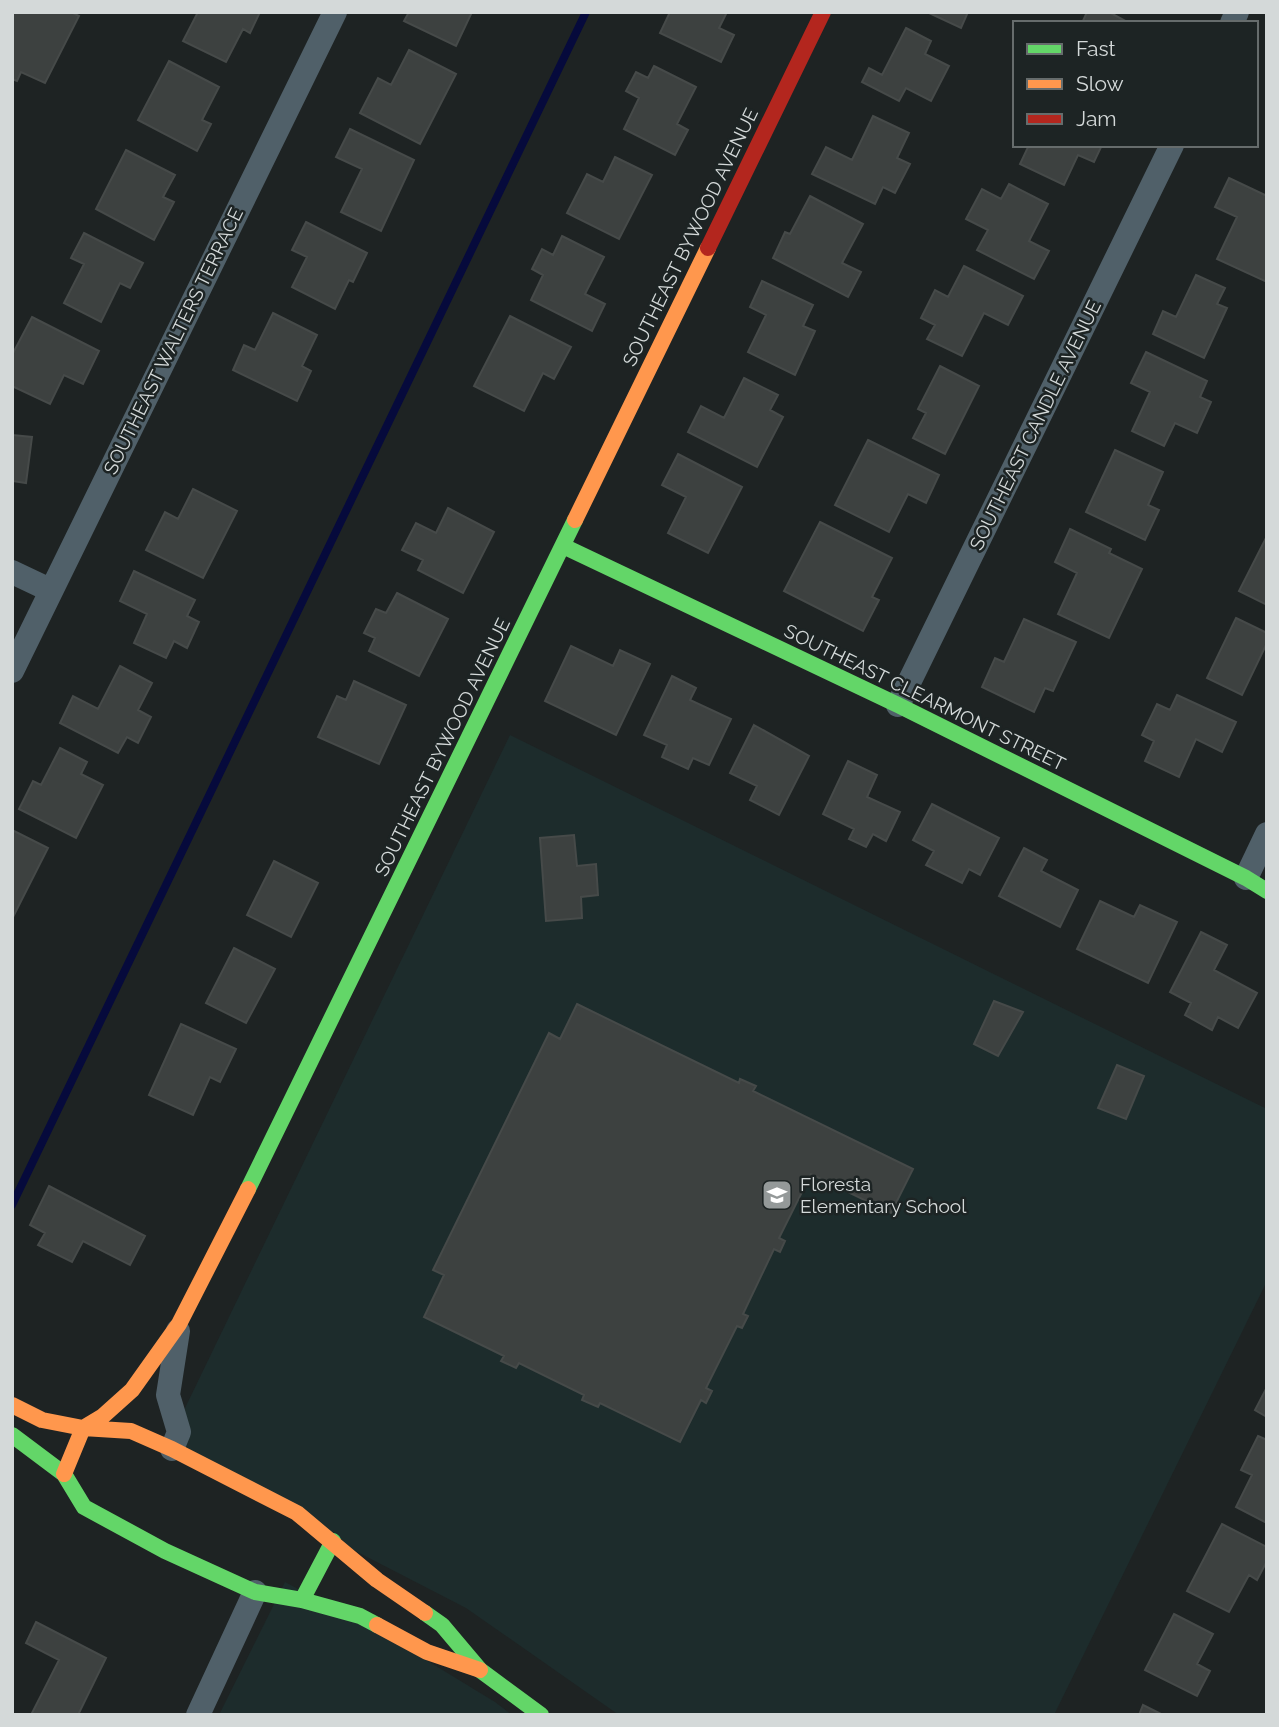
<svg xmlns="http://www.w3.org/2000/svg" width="1279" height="1727" viewBox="0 0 1279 1727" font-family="Raleway,sans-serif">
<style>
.built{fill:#1d2c2c}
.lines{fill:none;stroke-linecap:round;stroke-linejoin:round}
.stream{stroke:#060a3c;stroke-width:8}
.building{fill:#3d4140;stroke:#464a49;stroke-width:2}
.street{stroke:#506069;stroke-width:24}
.fast{stroke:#63d668;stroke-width:16}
.slow{stroke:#ff974d;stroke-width:16}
.jam{stroke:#b3261e;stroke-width:16}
.labels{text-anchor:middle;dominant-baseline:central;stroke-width:5;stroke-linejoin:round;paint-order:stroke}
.street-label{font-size:19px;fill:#d4d9d9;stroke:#1d2424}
.poi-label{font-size:19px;fill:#d4d9d9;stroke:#1d2424;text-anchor:start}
</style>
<rect width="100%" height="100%" fill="#1e2323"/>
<path class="built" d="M 510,735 L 1267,1109 L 1267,1281 L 1054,1715 L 619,1715 L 466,1608 L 185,1463 L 173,1433 Z
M 285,1582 L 390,1638 L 495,1702 L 512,1715 L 219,1715 Z"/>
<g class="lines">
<path class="stream" d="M 12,1205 L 586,12"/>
</g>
<path class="building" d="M 14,12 L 71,12 L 79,16 L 45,83 L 21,72 L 17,81 L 12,79 L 12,17 Z
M 198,12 L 260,12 L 250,33 L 243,29 L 226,62 L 183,41 Z
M 409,12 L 472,12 L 456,46 L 404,21 Z
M 670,12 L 727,12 L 719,28 L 734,35 L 721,62 L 660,33 Z
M 927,12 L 968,12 L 961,28 Z
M 1087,12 L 1109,12 L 1129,23 L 1082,23 Z
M 906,28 L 931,41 L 925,54 L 949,66 L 931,101 L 906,88 L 899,101 L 862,82 L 869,68 L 882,75 Z
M 409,50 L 456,74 L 420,144 L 360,113 L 378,78 L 391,85 Z
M 169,61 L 219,87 L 202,120 L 211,124 L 197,151 L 138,120 Z
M 654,66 L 696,87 L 677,124 L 688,130 L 675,155 L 624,129 L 639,98 L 626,91 L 636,72 L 648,78 Z
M 873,116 L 909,133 L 897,158 L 910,164 L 895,193 L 883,187 L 875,204 L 812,174 L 826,147 L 852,160 Z
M 350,129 L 414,160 L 381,231 L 341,212 L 362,169 L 336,157 Z
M 1029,145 L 1102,145 L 1094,162 L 1078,155 L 1064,185 L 1020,164 Z
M 126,150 L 175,175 L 163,197 L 174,202 L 154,240 L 96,209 Z
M 615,157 L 652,175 L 619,239 L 567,213 L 587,174 L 603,182 Z
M 1229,178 L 1267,196 L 1267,282 L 1217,259 L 1237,217 L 1215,207 Z
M 1009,184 L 1048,204 L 1029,241 L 1049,251 L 1034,279 L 977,250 L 988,230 L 966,219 L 982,189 L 1001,199 Z
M 810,196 L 863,224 L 842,263 L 861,272 L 848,297 L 773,258 L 785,232 L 790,234 Z
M 306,222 L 367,253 L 353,282 L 349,280 L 335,309 L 292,287 L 307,257 L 292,250 Z
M 84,233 L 143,263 L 130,288 L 120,283 L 101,322 L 64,303 L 84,264 L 71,258 Z
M 562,236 L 604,257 L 585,294 L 605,304 L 592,331 L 531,300 L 543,275 L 532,269 L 542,249 L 553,255 Z
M 964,266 L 1023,296 L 1008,325 L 984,313 L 962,356 L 927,339 L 935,325 L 921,318 L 935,290 L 948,297 Z
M 1196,275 L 1225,288 L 1217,304 L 1227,308 L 1204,358 L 1153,334 L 1163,311 L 1176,317 Z
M 762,281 L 813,305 L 803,326 L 815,331 L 795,375 L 748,352 L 766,315 L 750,307 Z
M 273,313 L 317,335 L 302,366 L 311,371 L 297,401 L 233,370 L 244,345 L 255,350 Z
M 510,316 L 571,347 L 554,379 L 543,373 L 524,411 L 474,386 Z
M 32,317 L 99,351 L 83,384 L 64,375 L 50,404 L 12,386 L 12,355 Z
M 1146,352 L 1207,381 L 1200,397 L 1211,402 L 1197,433 L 1175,423 L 1164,446 L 1132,431 L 1150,392 L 1131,383 Z
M 940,366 L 979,386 L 945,454 L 913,438 L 926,413 L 918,409 Z
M 744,378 L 778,395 L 770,410 L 783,417 L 757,467 L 688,432 L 701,406 L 724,418 Z
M 12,435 L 32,437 L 26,483 L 12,481 Z
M 868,440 L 939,475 L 926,503 L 908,494 L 889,532 L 835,505 Z
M 1115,450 L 1163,472 L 1148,505 L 1159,510 L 1145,540 L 1086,512 Z
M 678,454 L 742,487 L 708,553 L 668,533 L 686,497 L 662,485 Z
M 193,489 L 237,511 L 203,578 L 146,550 L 165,512 L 178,519 Z
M 448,508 L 494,532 L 463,593 L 418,570 L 423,560 L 402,550 L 416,523 L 436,533 Z
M 820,522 L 892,558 L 872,597 L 879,600 L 863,631 L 784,591 Z
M 1070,529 L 1111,549 L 1109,553 L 1142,569 L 1109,638 L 1058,614 L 1077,573 L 1055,562 Z
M 1267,536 L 1267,605 L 1239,591 Z
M 134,571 L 195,600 L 187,616 L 199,622 L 187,648 L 174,641 L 166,658 L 134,643 L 147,614 L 120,601 Z
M 397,593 L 448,619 L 419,676 L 369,651 L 375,638 L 364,633 L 376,609 L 386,613 Z
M 1236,618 L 1267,633 L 1267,643 L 1242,695 L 1207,678 Z
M 1024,619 L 1076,642 L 1053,691 L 1045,688 L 1034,712 L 982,687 L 995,658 L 1004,662 Z
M 571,646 L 613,666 L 620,650 L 650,664 L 616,735 L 545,701 Z
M 120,666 L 152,683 L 138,710 L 151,717 L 138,743 L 127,737 L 118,753 L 60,723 L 73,696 L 98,709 Z
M 672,676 L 696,688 L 690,700 L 731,719 L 709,765 L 693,758 L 688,769 L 662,757 L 667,745 L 644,735 Z
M 354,681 L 406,705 L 379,764 L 318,737 L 337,696 L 346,700 Z
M 1177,695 L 1236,722 L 1222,752 L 1196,739 L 1179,777 L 1145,761 L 1154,741 L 1142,735 L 1157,704 L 1170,710 Z
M 754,725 L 809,756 L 779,815 L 750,800 L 757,786 L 730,773 Z
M 60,748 L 87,762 L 81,774 L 103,785 L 76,838 L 19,809 L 33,781 L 41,785 Z
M 848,761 L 877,775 L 867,797 L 900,812 L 886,841 L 873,834 L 866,847 L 849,839 L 854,829 L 823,814 Z
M 932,804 L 999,838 L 980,875 L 969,869 L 962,883 L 926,865 L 934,851 L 913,840 Z
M 12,830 L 48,848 L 12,919 Z
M 574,835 L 577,866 L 596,864 L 598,895 L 581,897 L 582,918 L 546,921 L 540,838 Z
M 1024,848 L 1047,860 L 1041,871 L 1078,890 L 1060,927 L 999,896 Z
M 274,861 L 318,883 L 291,937 L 247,915 Z
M 1100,901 L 1134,917 L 1140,905 L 1177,922 L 1148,983 L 1077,949 Z
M 1201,932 L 1227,945 L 1214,970 L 1257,993 L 1238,1028 L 1218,1017 L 1212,1030 L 1185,1015 L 1191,1003 L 1170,992 Z
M 234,948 L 275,969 L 246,1023 L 206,1003 Z
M 994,1001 L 1023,1012 L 998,1056 L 974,1044 Z
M 577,1004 L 739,1083 L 740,1079 L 756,1086 L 753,1091 L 913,1169 L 891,1213 L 811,1174 L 779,1238 L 785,1241 L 780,1252 L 774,1249 L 743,1314 L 748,1316 L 742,1328 L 737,1326 L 706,1388 L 712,1391 L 706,1403 L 701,1400 L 680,1442 L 600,1403 L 598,1407 L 582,1400 L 584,1395 L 519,1363 L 516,1368 L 501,1361 L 504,1356 L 424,1317 L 444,1275 L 433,1270 L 549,1033 L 560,1039 Z
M 181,1024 L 236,1049 L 220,1082 L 210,1077 L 193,1115 L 149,1095 Z
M 1117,1065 L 1144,1076 L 1126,1119 L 1098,1108 Z
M 49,1186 L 145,1236 L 130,1265 L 83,1241 L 72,1262 L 38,1245 L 45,1233 L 30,1225 Z
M 1267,1387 L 1267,1417 L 1255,1410 Z
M 1258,1436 L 1267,1440 L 1267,1523 L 1236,1507 L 1252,1475 L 1241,1470 Z
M 1222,1524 L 1267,1547 L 1267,1561 L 1257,1580 L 1249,1575 L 1229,1612 L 1187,1591 Z
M 1174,1614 L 1213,1634 L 1197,1664 L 1210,1671 L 1197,1696 L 1145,1670 Z
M 36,1622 L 106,1658 L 78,1715 L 31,1715 L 59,1660 L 26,1643 Z
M 1143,1705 L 1163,1715 L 1139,1715 Z"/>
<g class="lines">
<path class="street" d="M 1232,23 L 1237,12
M 12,572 L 50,590
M 12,671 L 335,12
M 898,705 L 1172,145
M 1246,878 L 1267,834
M 172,1449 L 179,1432 L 168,1395 L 178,1331
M 198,1715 L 255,1592"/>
<path class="fast" d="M 563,546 L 898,705 L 1246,878 L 1267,891
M 248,1189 L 575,520
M 12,1435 L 64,1474 L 84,1507 L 165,1551 L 255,1592 L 302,1600 L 360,1616 L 377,1625
M 302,1600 L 333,1541
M 425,1613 L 442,1625 L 480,1670 L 541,1715"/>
<path class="slow" d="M 575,520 L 708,248
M 12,1405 L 42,1420 L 83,1428 L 131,1431 L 172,1449 L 297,1513 L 377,1580 L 425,1613
M 64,1474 L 83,1428 L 103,1416 L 132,1390 L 179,1324 L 248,1189
M 377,1625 L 427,1652 L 480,1670"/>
<path class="jam" d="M 708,248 L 823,12"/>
</g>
<defs>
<g id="school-square" transform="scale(1.575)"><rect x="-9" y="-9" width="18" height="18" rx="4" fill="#949999" stroke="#1d2424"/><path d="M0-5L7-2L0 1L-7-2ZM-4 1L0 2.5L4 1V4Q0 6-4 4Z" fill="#fff"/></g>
</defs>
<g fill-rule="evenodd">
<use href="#school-square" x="777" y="1195"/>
</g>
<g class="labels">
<g class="street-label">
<text transform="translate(690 237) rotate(-64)">SOUTHEAST BYWOOD AVENUE</text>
<text transform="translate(173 341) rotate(-64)">SOUTHEAST WALTERS TERRACE</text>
<text transform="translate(1035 425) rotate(-64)">SOUTHEAST CANDLE AVENUE</text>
<text transform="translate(925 697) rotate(26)">SOUTHEAST CLEARMONT STREET</text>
<text transform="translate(442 747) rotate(-64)">SOUTHEAST BYWOOD AVENUE</text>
</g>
<g class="poi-label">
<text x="800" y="1184">Floresta<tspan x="800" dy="22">Elementary School</tspan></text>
</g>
</g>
<rect width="1279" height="1727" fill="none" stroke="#d4d9d9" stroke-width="28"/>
<rect x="1013" y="21" width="245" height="126" fill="#1d2424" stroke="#666c6c" stroke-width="2"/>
<rect x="1027" y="44" width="35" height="10" fill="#63d668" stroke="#666c6c" stroke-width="2"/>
<text x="1076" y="56" font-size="21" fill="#d4d9d9">Fast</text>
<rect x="1027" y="79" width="35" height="10" fill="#ff974d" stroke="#666c6c" stroke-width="2"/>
<text x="1076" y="91" font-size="21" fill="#d4d9d9">Slow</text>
<rect x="1027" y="114" width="35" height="10" fill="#b3261e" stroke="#666c6c" stroke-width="2"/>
<text x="1076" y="126" font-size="21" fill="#d4d9d9">Jam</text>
</svg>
